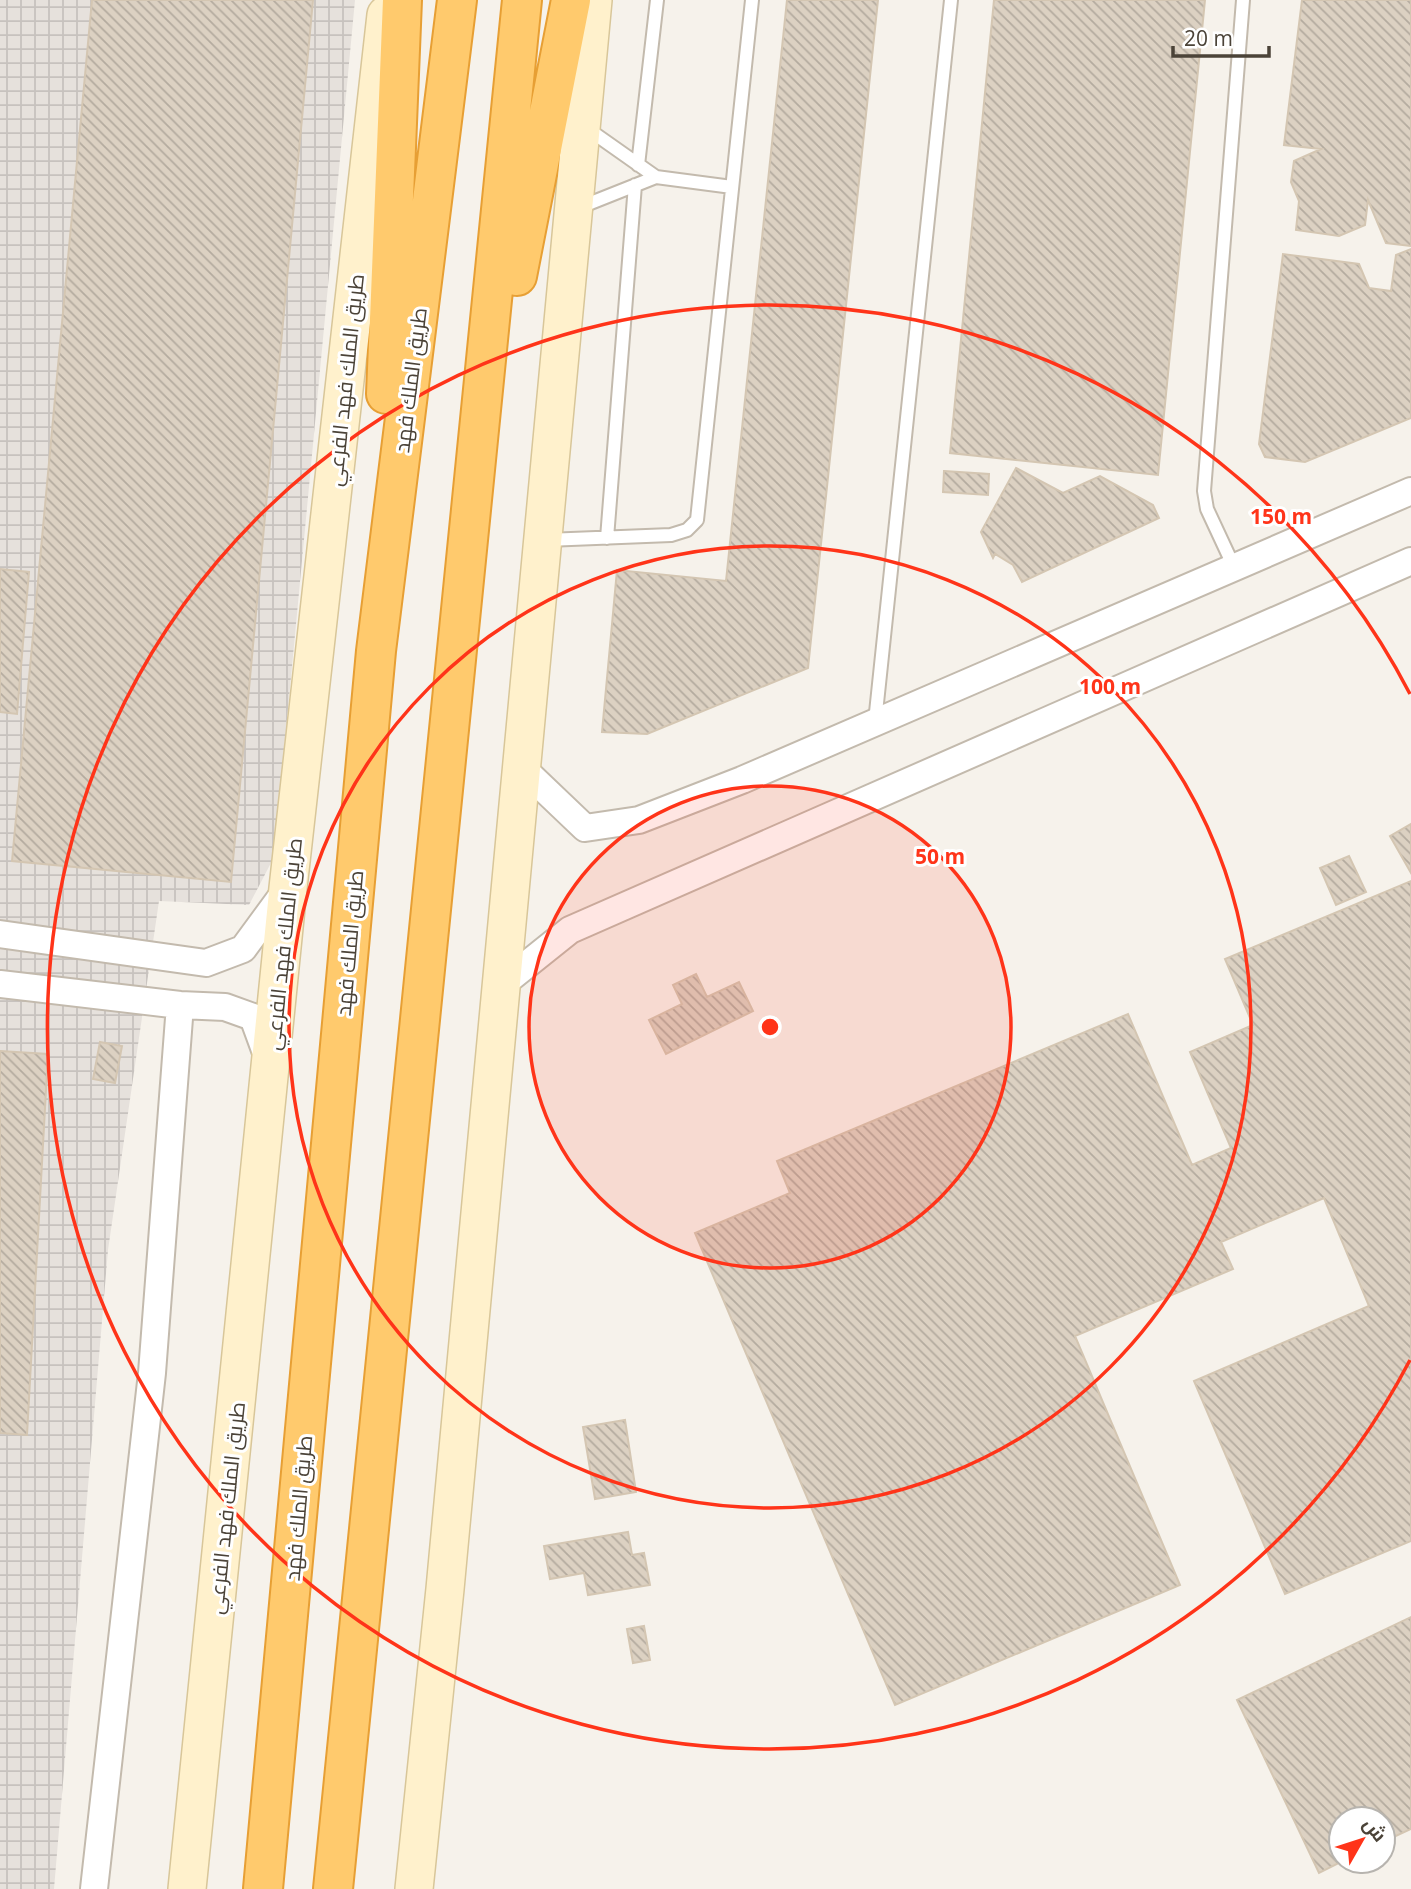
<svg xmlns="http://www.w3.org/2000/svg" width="1411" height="1889" viewBox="0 0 1411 1889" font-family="'Open Sans',Cairo,sans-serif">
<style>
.industrial{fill:url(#industrial-grid)}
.building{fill:url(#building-back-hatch);stroke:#d4c6b2;stroke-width:2}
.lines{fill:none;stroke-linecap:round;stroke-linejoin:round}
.lane-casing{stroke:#c3baad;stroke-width:16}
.street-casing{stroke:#c3baad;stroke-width:30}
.secondary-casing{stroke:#d8c699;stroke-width:40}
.highway-casing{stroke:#e79f34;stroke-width:42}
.lane{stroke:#fff;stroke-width:12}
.street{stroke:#fff;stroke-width:26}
.secondary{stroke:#fff1cc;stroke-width:37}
.highway{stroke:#ffca6d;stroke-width:38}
.ring{fill:none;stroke:#ff3419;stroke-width:3.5}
.labels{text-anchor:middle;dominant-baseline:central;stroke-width:6;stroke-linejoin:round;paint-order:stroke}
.street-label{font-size:21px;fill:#4b4338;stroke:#fff}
.centre{fill:#ff3419;stroke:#fff;stroke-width:3.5}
.ring-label{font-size:21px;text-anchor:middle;font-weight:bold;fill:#ff3419;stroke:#fff;stroke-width:6;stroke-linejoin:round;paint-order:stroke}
</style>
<defs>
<pattern id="industrial-grid" width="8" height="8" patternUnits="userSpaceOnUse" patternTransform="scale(1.75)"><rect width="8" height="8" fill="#e6e1dc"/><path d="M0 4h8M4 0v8" fill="none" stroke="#c7c2be"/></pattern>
<pattern id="building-back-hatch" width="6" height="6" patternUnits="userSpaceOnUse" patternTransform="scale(1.75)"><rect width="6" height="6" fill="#dcd1c2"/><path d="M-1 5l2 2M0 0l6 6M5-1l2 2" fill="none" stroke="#b4ab9f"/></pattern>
</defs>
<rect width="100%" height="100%" fill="#f6f2eb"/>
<path class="industrial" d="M 0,0 L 355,0 L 274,857 L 249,905 L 159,901 L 108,1250 L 54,1889 L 0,1889 Z"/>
<path class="building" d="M 92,0 L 313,0 L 231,882 L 12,861 Z
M 787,0 L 878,0 L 808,668 L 647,734 L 602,732 L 617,570 L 726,581 Z
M 994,0 L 1205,0 L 1158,475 L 950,453 Z
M 1302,0 L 1411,0 L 1411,246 L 1386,243 L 1368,200 L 1365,225 L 1339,236 L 1296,230 L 1299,201 L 1291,182 L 1294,161 L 1321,149 L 1284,145 Z
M 1411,249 L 1411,418 L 1305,462 L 1265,457 L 1259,444 L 1283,254 L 1359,264 L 1369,288 L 1391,291 L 1396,255 Z
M 1016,468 L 1063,493 L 1100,476 L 1153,505 L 1159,518 L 1022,582 L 1013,565 L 995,554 L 993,558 L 981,532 Z
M 944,471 L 989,474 L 988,495 L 943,492 Z
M 0,569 L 29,572 L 17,714 L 0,712 Z
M 1411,824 L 1411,873 L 1390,836 Z
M 1349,856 L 1366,892 L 1336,905 L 1320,868 Z
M 1411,881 L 1411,1541 L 1285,1594 L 1194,1381 L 1369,1306 L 1324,1198 L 1221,1242 L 1233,1269 L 1075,1336 L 1180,1585 L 895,1705 L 695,1233 L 790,1193 L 777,1161 L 1128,1014 L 1192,1165 L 1231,1148 L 1190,1052 L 1253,1025 L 1225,959 Z
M 696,974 L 707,997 L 739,982 L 753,1011 L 666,1054 L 649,1020 L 682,1004 L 673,985 Z
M 100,1042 L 122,1046 L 115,1083 L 93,1079 Z
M 0,1051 L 48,1054 L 27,1435 L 0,1433 Z
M 625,1420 L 636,1492 L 595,1499 L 583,1427 Z
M 628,1532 L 632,1555 L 644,1553 L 650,1585 L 588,1595 L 584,1573 L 550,1579 L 544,1546 Z
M 1411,1617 L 1411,1829 L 1383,1842 L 1383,1819 L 1341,1819 L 1343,1861 L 1319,1873 L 1237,1700 Z
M 644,1626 L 650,1660 L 633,1663 L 627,1629 Z"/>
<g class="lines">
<g class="lane-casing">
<path id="lane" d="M 585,127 L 656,177 L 732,187
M 638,165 L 657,0
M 578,208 L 656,177
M 607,538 L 635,185
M 546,540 L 671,535 L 687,530 L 697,520 L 752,0
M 1234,567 L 1207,509 L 1204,491 L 1243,0
M 875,722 L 951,0"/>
</g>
<g class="street-casing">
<path id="street" d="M 520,766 L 585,828 L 639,820 L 742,780 L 1411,491
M 0,934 L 206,963 L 243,949 L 287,889
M 0,984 L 180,1005 L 225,1007 L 253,1017 L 268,1058
M 500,986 L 570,930 L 1411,561
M 94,1889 L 152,1373 L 180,1005"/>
</g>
<g class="secondary-casing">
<path id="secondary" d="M 187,1889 L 288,888 L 386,15
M 414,1889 L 445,1589 L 593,0"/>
</g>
<g class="highway-casing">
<path id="highway" d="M 517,276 L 571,0
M 386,394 L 402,0
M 263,1889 L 376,651 L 457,0
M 333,1889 L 522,0"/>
</g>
<use href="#lane" class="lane"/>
<use href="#street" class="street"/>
<use href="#secondary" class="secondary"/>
<use href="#highway" class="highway"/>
</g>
<circle cx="770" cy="1027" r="241" fill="#ff3419" fill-opacity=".12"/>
<g class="ring">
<circle cx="770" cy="1027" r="241"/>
<circle cx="770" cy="1027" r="481"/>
<path d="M1410 1360A722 722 0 1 1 1410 694"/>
</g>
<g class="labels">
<g class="street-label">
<text transform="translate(345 380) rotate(-84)">طريق الملك فهد الفرعي</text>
<text transform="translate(410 380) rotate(-83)">طريق الملك فهد</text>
<text transform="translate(349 943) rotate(-85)">طريق الملك فهد</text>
<text transform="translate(283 944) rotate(-84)">طريق الملك فهد الفرعي</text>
<text transform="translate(226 1508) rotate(-84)">طريق الملك فهد الفرعي</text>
<text transform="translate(298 1508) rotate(-85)">طريق الملك فهد</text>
</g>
</g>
<circle cx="770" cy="1027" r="10" class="centre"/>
<g class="ring-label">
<text x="1281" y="524">150 m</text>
<text x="1110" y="694">100 m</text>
<text x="940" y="864">50 m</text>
</g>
<g transform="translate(1362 1840) rotate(51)"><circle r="33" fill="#ffffff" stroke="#b7b4af" stroke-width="2"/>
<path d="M0-5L12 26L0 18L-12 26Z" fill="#ff3419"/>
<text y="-10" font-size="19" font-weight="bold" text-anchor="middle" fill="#4b4338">ش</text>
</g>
<path d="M1173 46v10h96v-10" fill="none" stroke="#4b4338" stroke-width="3.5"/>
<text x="1184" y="46" font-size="21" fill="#4b4338" stroke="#ffffff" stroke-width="5" paint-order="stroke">20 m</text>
</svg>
